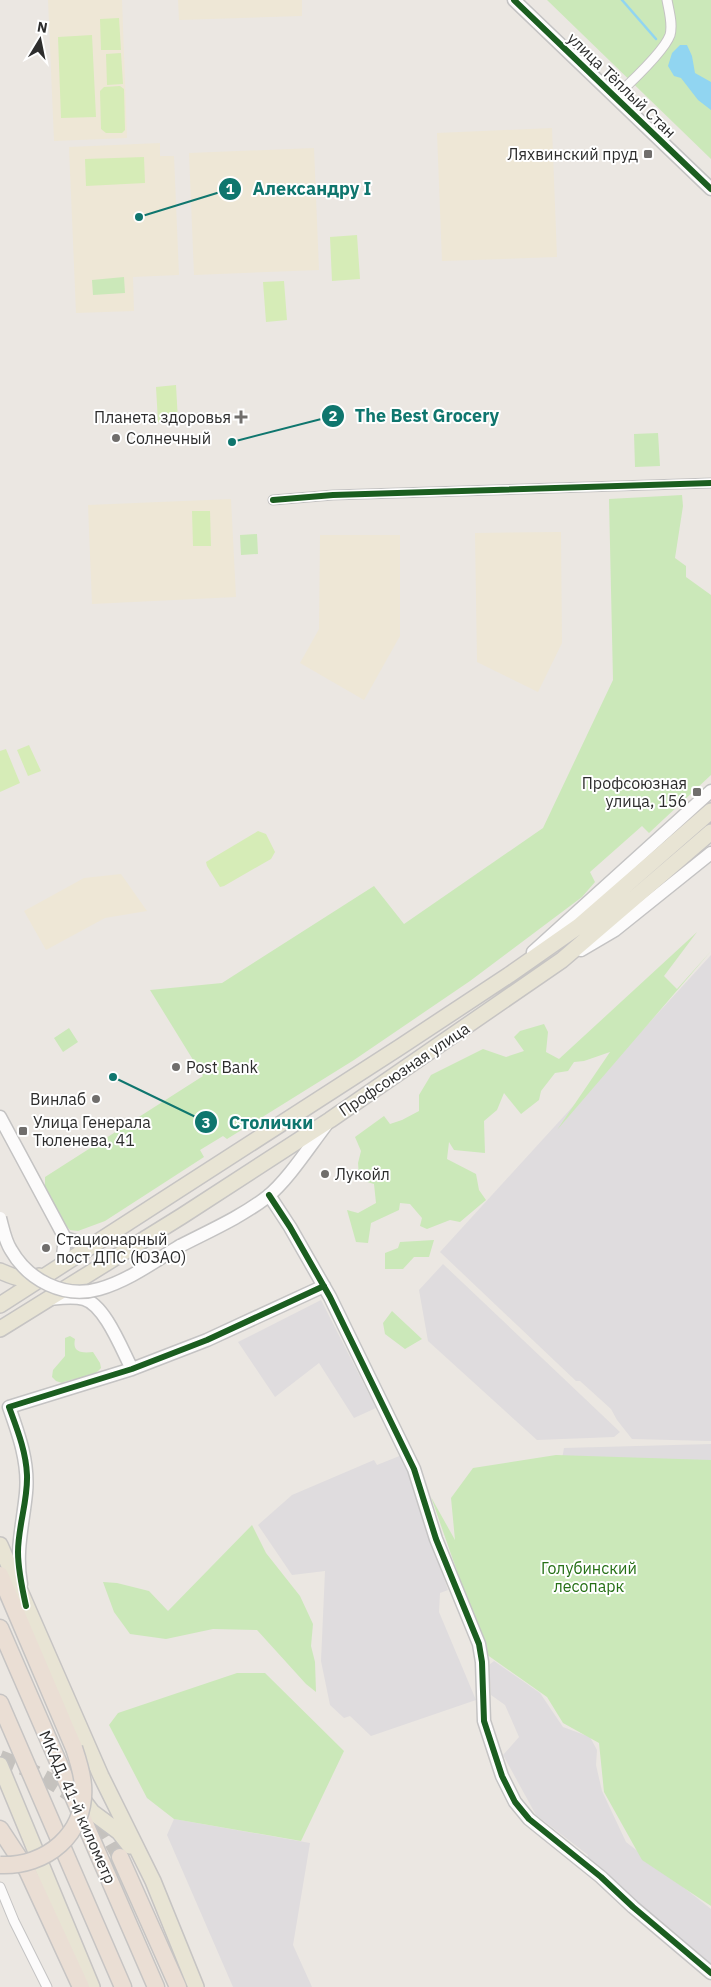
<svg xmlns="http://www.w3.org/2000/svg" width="711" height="1987" viewBox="0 0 711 1987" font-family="'IBM Plex Sans',sans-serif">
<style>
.industrial{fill:#dfdcde}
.education{fill:#eee7d6}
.green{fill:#cbe8b9}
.pitch{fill:#d6ecb7}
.water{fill:#91d5f1}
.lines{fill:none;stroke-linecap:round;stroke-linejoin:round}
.stream{stroke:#91d5f1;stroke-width:2.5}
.highway-tunnel{stroke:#c5c2be;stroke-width:16;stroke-dasharray:16 8;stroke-linecap:butt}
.street-casing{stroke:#c4c3c3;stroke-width:11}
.secondary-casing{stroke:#c4c3c3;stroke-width:15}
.primary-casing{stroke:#c6c4c3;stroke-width:18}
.highway-casing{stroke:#c6c4c3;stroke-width:19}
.street{stroke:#fcfbfb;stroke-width:9}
.secondary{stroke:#fcfbfb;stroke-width:12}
.primary{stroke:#e8e4d4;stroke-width:15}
.highway{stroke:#eaded4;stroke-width:16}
.secondary-bridge-casing{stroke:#c4c3c3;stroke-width:15;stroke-linecap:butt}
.highway-bridge-casing{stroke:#c6c4c3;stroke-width:19;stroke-linecap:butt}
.secondary-bridge{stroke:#fcfbfb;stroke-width:12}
.highway-bridge{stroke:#eaded4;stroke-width:16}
.cycleway-casing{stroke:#fff;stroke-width:9}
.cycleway{stroke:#1b5e20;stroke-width:6}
.poi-dot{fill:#706e6c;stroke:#fff;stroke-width:2}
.labels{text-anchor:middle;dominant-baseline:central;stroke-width:4;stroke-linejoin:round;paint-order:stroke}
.street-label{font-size:16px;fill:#2d2d2d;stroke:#fff}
.poi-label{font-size:16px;fill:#2d2d2d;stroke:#fff;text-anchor:start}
.park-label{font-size:16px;fill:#267016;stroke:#fff}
.leader{fill:none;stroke:#0f766e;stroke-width:2}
.callout-dot{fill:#0f766e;stroke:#fff;stroke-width:2}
.mark-label{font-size:15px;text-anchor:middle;font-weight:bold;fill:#fff}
.callout-label{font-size:18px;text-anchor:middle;font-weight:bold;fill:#0f766e;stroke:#fff;stroke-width:4;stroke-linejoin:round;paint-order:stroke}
</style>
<rect width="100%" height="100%" fill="#ebe7e2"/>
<path class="industrial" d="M 711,955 L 711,1441 L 632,1439 L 617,1420 L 611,1409 L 580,1381 L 576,1381 L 440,1252 Z
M 443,1264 L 620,1432 L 614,1437 L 537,1440 L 428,1341 L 419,1290 Z
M 321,1300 L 376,1408 L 354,1418 L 319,1363 L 275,1397 L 238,1342 Z
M 711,1444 L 711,1465 L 562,1459 L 564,1448 Z
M 402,1455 L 448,1590 L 440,1593 L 439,1612 L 476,1700 L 371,1736 L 350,1716 L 344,1718 L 330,1705 L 321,1661 L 325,1571 L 292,1575 L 258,1525 L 292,1495 L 374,1460 L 377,1465 Z
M 494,1661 L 540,1693 L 563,1727 L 590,1737 L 597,1750 L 596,1765 L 602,1791 L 626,1842 L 711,1909 L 711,1969 L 587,1859 L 588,1855 L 536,1815 L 503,1755 L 519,1737 L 505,1705 L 491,1695 L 489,1665 Z
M 174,1819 L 310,1843 L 293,1945 L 312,1987 L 233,1987 L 167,1835 Z"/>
<path class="education" d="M 48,0 L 122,0 L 127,138 L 54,141 Z
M 178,0 L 302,0 L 302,16 L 179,20 Z
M 552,128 L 557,257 L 442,261 L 437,133 Z
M 160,143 L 160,156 L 174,156 L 179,275 L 133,277 L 134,311 L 76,313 L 69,147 Z
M 314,148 L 319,270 L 194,275 L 189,153 Z
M 231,499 L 236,597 L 92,604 L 88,505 Z
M 561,532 L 562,643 L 538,692 L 477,662 L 475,533 Z
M 320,535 L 400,535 L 400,636 L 364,700 L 300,663 L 319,629 Z
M 121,874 L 147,911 L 105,918 L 46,950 L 24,911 L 84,878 Z"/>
<path class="green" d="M 547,0 L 711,0 L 711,159 Z
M 124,277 L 125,293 L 93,295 L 92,280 Z
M 658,433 L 660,466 L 635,467 L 634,434 Z
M 682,495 L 683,506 L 675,558 L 686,566 L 686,577 L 711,595 L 711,775 L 649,833 L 642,826 L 590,872 L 595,882 L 582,897 L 470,981 L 354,1060 L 227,1139 L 223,1136 L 200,1150 L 204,1157 L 105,1221 L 78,1231 L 70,1230 L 66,1226 L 45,1186 L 45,1177 L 203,1076 L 150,990 L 222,983 L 374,886 L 404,924 L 543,828 L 613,680 L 609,499 Z
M 257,534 L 258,554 L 241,555 L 240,535 Z
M 697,932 L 664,976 L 677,989 L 711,951 L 557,1130 L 610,1052 L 584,1061 L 574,1062 L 568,1071 L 555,1073 L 541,1091 L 539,1100 L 521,1114 L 504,1093 L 497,1110 L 484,1121 L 485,1153 L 454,1150 L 449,1142 L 447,1159 L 476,1174 L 479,1190 L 486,1200 L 460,1222 L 450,1220 L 427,1229 L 420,1226 L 422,1218 L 410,1204 L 400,1203 L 399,1210 L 371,1223 L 368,1243 L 356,1242 L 347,1210 L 358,1213 L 376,1203 L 374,1184 L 364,1181 L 359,1176 L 358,1163 L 361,1151 L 355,1137 L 384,1116 L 390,1124 L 402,1120 L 419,1111 L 419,1095 L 431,1075 L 483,1049 L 506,1057 L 524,1051 L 514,1037 L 520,1031 L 544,1024 L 548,1032 L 546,1052 L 559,1059 Z
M 69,1028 L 78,1042 L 63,1052 L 54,1038 Z
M 434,1240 L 429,1257 L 414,1257 L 403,1269 L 385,1269 L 385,1253 L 398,1248 L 400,1242 Z
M 392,1311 L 422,1339 L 405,1349 L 385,1334 L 383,1323 Z
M 70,1336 L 75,1339 C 72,1353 82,1353 93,1352 L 100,1363 L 101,1368 C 90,1381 76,1376 62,1383 L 56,1381 L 52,1377 L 53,1370 L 65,1356 L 65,1338 Z
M 556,1455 L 711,1460 L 711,1906 L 642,1860 L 604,1792 L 599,1743 L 563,1723 L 547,1697 L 486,1654 L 431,1497 L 455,1540 L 451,1498 L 473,1468 Z
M 252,1525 L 266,1553 L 300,1596 L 313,1624 L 311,1646 L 315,1662 L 316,1692 L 306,1684 L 257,1630 L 213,1629 L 166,1639 L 130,1634 L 114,1612 L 103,1582 L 117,1583 L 149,1591 L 168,1611 Z
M 237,1673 L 265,1673 L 344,1751 L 301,1841 L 174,1819 L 147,1798 L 109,1725 L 118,1713 Z"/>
<path class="pitch" d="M 119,18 L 121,50 L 101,50 L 100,19 Z
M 92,35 L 96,117 L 61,118 L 58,37 Z
M 121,53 L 123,84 L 107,85 L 106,54 Z
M 120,86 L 124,89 L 125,130 L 122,133 L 106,133 L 101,129 L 100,91 L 104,87 Z
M 144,157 L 145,183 L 86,186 L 85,159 Z
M 357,235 L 360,279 L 332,281 L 330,237 Z
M 284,281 L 287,320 L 266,322 L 263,282 Z
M 176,385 L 178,421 L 158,422 L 156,387 Z
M 192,511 L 210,511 L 211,546 L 193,546 Z
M 29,745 L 41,771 L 28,776 L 17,750 Z
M 6,749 L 20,783 L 0,792 L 0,751 Z
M 258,831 L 266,834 L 275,852 L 271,859 L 224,886 L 220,887 L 207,866 L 206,862 Z"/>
<path class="water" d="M 680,45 L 687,45 L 692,56 L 695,73 L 711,82 L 711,110 L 698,100 L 681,78 L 674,76 L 668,66 L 672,53 Z"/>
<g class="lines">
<path class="stream" d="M 622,0 L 656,39"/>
<path class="highway-tunnel" d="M 0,1758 C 37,1772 76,1791 100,1824 C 108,1834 114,1846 120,1857"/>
<g class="street-casing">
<path id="street" d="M 615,97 C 629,84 664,52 670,35 C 673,24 669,11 667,0
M 273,500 L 333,495 L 711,483
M 0,1887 L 14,1921 L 47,1987"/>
</g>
<g class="secondary-casing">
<path id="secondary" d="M 514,0 L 711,189
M 581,950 L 615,930 L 711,853
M 533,952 L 711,791
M 0,1117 L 65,1238 L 62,1264
M 269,1195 L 290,1227 L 330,1297 L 414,1469 L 436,1539 L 479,1644 L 482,1662 L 484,1721 L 502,1776 L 515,1802 L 529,1819 L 601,1877 L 633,1907 L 711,1973
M 65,1238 L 90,1246
M 180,1246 C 209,1231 241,1217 267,1197 C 288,1180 309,1147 326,1125
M 49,1299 C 60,1298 73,1296 84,1299 C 105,1305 122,1350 132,1369
M 21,1584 C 15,1552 23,1524 26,1493 C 29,1463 19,1435 9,1407 L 132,1369 L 207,1340 L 324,1286"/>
</g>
<g class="primary-casing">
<path id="primary" d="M 0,1271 C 14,1277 24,1282 39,1276
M 0,1305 L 400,1047 L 509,975 L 579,926 L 711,811
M 0,1329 L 182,1216 L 330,1120 L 562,960 L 711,832
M 0,1545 L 101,1776 L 153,1881 L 196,1987
M 0,1765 L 92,1987
M 77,1792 L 92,1812 L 119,1832 L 130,1846"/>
</g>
<g class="highway-casing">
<path id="highway" d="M 0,1575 L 74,1748
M 0,1628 L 156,1987
M 0,1703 L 123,1987
M 0,1829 L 27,1870 L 81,1987
M 120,1857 L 178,1987"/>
</g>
<use href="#street" class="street"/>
<use href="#secondary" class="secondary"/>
<use href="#primary" class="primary"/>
<use href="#highway" class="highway"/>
<g class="secondary-bridge-casing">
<path id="secondary-bridge" d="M 0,1218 C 3,1229 5,1241 11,1250 C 28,1280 64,1299 99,1289 C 128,1281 155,1261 180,1246"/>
</g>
<g class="highway-bridge-casing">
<path id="highway-bridge" d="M 0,1865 C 46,1867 87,1834 83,1785 C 82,1772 78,1760 74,1748"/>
</g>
<use href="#secondary-bridge" class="secondary-bridge"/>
<use href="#highway-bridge" class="highway-bridge"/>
<g class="cycleway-casing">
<path id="cycleway" d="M 514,0 L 711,189
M 273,500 L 333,495 L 711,483
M 269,1195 L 290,1227 L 330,1297 L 414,1469 L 436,1539 L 479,1644 L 482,1662 L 484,1721 L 502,1776 L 515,1802 L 529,1819 L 601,1877 L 633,1907 L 711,1973
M 26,1606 C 22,1588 18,1570 18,1552 C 18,1526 28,1501 27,1475 C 26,1451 17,1429 9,1407 L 132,1369 L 207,1340 L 324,1286"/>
</g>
<use href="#cycleway" class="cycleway"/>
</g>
<g class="poi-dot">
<rect x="643" y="149" width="10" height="10" rx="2.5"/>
<path d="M238.5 409.5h5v5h5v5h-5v5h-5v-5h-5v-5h5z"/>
<circle cx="116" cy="438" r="5"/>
<rect x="692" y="787" width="10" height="10" rx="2.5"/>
<circle cx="176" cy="1067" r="5"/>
<circle cx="96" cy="1099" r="5"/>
<rect x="18" y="1126" width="10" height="10" rx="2.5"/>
<circle cx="325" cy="1174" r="5"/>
<circle cx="46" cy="1248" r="5"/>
</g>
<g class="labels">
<g class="street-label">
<text transform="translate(622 85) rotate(44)">улица Тёплый Стан</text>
<text transform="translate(404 1069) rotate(-34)">Профсоюзная улица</text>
<text transform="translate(78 1807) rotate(66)">МКАД, 41-й километр</text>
</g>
<g class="poi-label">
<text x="638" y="154" text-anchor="end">Ляхвинский пруд</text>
<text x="231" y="417" text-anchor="end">Планета здоровья</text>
<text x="126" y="438">Солнечный</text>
<text x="687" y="783" text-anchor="end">Профсоюзная<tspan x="687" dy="18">улица, 156</tspan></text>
<text x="186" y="1067">Post Bank</text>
<text x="86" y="1099" text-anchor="end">Винлаб</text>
<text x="33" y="1122">Улица Генерала<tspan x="33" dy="18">Тюленева, 41</tspan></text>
<text x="335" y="1174">Лукойл</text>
<text x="56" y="1239">Стационарный<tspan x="56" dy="18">пост ДПС (ЮЗАО)</tspan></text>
</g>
<g class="park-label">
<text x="589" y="1568">Голубинский<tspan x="589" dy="18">лесопарк</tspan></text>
</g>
</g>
<path class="leader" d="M139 217L230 189M232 442L333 416M113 1077L206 1122"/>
<g class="callout-dot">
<circle cx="139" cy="217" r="5"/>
<circle cx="232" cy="442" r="5"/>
<circle cx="113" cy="1077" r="5"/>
<circle cx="230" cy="189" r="12"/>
<circle cx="333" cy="416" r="12"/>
<circle cx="206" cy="1122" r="12"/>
</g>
<g class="mark-label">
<text x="230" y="194">1</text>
<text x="333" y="421">2</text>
<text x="206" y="1128">3</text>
</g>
<g class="callout-label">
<text x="312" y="195">Александру I</text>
<text x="427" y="422">The Best Grocery</text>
<text x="271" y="1129">Столички</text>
</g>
<g transform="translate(40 40) rotate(10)" stroke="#ffffff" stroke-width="4" paint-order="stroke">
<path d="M0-4L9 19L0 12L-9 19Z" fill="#2d2d2d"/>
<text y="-8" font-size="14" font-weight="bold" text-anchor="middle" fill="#2d2d2d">N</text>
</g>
</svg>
